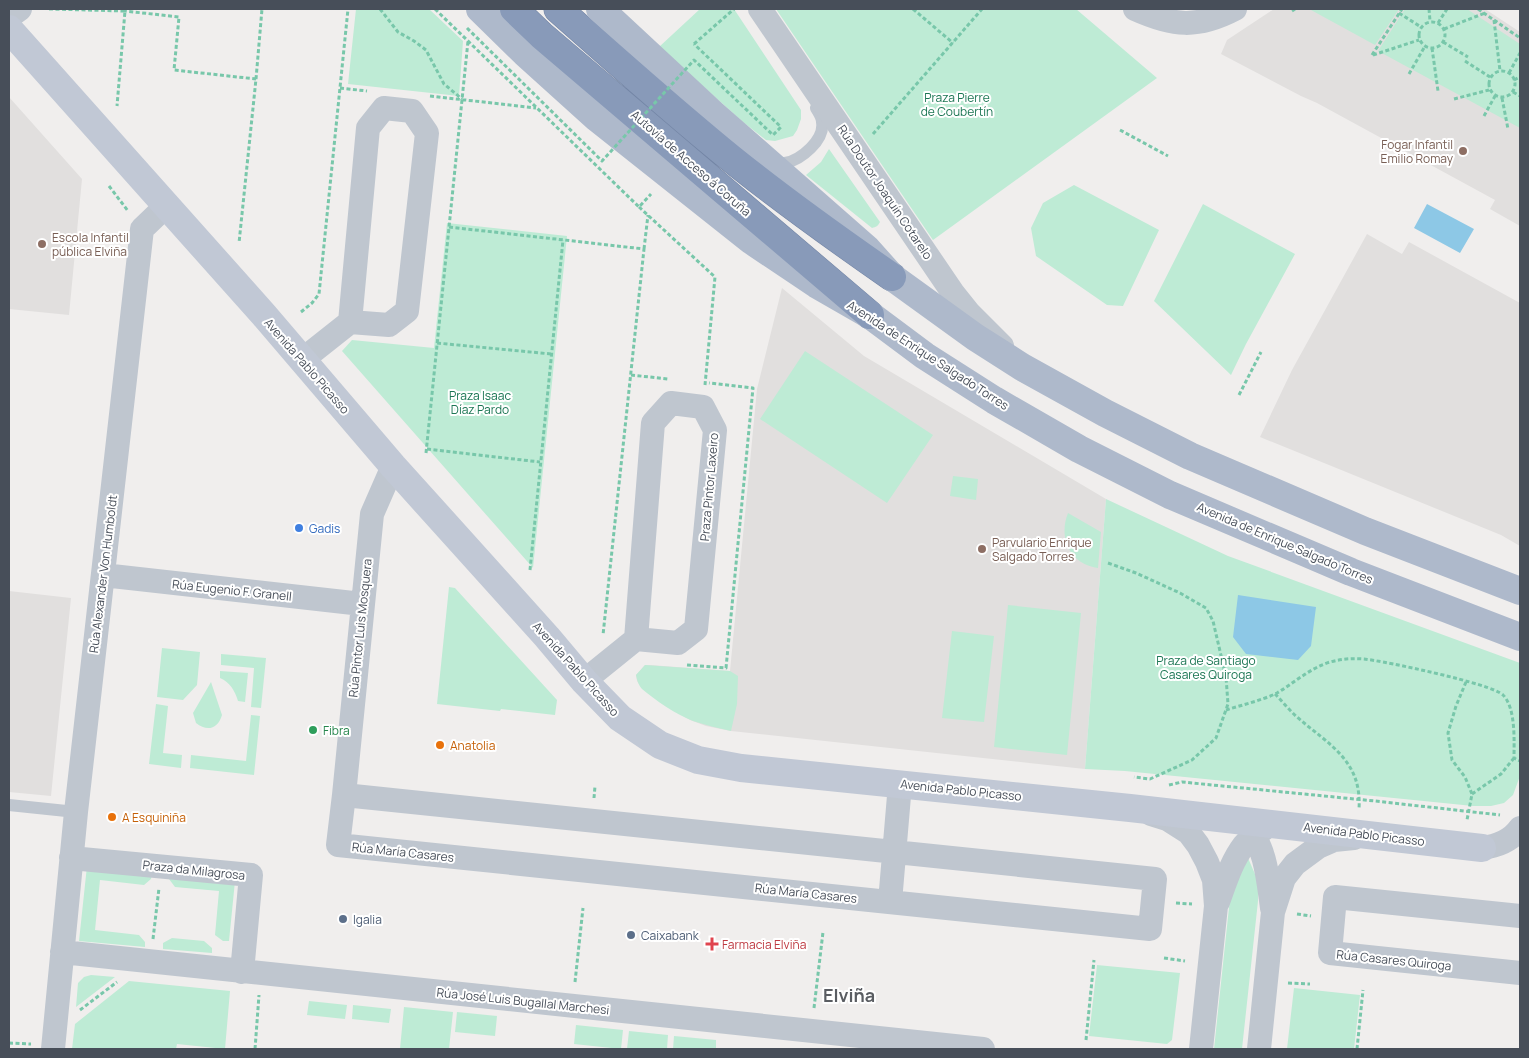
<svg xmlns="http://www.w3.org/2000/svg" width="1529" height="1058" viewBox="0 0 1529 1058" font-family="Manrope,sans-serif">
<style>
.education{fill:#e1dfde}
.green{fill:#beebd5}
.water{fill:#8dc8e6}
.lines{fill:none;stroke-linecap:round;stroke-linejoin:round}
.highway-casing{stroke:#7385a5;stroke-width:29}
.path{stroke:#78c7aa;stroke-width:3;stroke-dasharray:4 2.5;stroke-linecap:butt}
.lane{stroke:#bfc6cf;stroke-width:12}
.street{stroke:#bfc6cf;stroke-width:24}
.secondary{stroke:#c1c8d5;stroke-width:28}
.primary{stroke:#aeb9cb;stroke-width:28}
.highway{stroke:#889ab9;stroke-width:28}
.path-bridge{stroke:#78c7aa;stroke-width:3;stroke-dasharray:4 2.5;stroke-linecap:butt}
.education-dot{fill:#8d6e63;stroke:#fff;stroke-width:2}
.shop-dot{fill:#3f7fe0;stroke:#fff;stroke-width:2}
.leisure-dot{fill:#2e9e5b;stroke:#fff;stroke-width:2}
.food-dot{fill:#e8710a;stroke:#fff;stroke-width:2}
.service-dot{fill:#5c6f8a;stroke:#fff;stroke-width:2}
.health-dot{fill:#e0444e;stroke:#fff;stroke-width:2}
.labels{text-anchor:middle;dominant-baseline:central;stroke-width:4;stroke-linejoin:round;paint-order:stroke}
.park-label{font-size:12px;fill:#1c7654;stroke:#fff}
.education-label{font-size:12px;fill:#785e54;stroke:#fff;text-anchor:start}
.street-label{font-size:12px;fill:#474e59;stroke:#fff}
.shop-label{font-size:12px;fill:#366cbe;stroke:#fff;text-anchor:start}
.leisure-label{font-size:12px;fill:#27864d;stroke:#fff;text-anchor:start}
.food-label{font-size:12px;fill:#c56008;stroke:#fff;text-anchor:start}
.service-label{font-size:12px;fill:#4e5e75;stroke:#fff;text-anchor:start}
.health-label{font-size:12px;fill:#be3a42;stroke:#fff;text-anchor:start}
.district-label{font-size:18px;font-weight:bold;fill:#5a5d62;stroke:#fff}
</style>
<rect width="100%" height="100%" fill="#f0eeed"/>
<path class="education" d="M 1274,9 L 1485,9 L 1520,32 L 1520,226 L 1490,209 L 1495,200 L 1317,103 L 1301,96 L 1221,54 L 1227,40 Z
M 9,97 L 82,179 L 69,315 L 9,309 Z
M 1367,234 L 1402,254 L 1409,242 L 1520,303 L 1520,546 L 1501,535 L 1260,437 L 1292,370 Z
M 782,288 L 864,356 L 1106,499 L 1085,769 L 731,731 L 706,726 L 690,720 L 675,711 L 655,698 L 642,688 L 637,681 L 636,675 L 645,665 L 650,665 L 730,671 L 757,389 Z
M 9,591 L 71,598 L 51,796 L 9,792 Z"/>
<path class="green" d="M 356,9 L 429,9 L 463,41 L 459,96 L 348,84 Z
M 700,9 L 734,9 L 801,110 L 801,119 L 797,130 L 793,136 L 775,141 L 766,140 L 743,122 L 659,47 Z
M 776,9 L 1076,9 L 1157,78 L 933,240 Z
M 1313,9 L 1399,9 L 1375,45 L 1311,10 Z
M 1405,9 L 1467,9 L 1520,44 L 1520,128 L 1378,51 Z
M 829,149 L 880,222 C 878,226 876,227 872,228 L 806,175 L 821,162 Z
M 1074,185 L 1159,230 L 1123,306 L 1107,305 L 1036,256 L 1031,228 L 1043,203 Z
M 1203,204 L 1295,254 L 1246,344 L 1231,375 L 1154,301 Z
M 447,223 L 567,236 L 533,568 L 342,351 L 352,340 L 434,348 Z
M 805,351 L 933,435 L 887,503 L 760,419 Z
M 953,476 L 978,479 L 976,500 L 950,496 Z
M 1106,499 L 1228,556 L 1520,663 L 1520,776 L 1513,795 L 1504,803 L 1491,806 L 1473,806 L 1125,771 L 1085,769 Z
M 1068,513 L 1101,532 L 1098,568 C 1070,564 1058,538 1068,513 Z
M 449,587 L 455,588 L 557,700 L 555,715 L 501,709 L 500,711 L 437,704 Z
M 1008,605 L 1081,613 L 1067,755 L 994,747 Z
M 952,631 L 994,636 L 984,722 L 942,718 Z
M 162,648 L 200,652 L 197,685 L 183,700 L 157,697 Z
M 221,654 L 266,658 L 261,708 L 251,707 L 254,668 L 221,665 Z
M 645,665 L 730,671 L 738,676 L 737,704 L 731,731 C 718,728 705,725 693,721 C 677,715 655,700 642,689 C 638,684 637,680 636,675 Z
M 220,671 L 248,673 L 245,702 L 238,701 C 235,691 230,682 220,678 Z
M 211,682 L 222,715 C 218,729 207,732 196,723 L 193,713 Z
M 156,704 L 168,706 L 163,753 L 182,755 L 181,768 L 149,764 Z
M 251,715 L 260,716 L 254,775 L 190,768 L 191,755 L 246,761 Z
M 1248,858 L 1258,881 L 1258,901 L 1242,1049 L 1214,1049 L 1230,898 L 1238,874 Z
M 87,866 L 152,873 L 151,879 L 144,885 L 100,880 L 95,930 L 139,935 L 145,942 L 145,947 L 79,941 Z
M 169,879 L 235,881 L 229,941 L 223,941 L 215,935 L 219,891 L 175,887 Z
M 172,938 L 204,941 L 212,948 L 212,953 L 163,949 L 163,943 Z
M 1097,965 L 1180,973 L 1172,1040 L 1167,1044 L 1089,1036 Z
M 91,975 L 115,977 L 76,1007 L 78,983 L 84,977 Z
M 129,981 L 230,991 L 225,1049 L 177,1044 L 176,1049 L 72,1049 L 75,1024 Z
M 1294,988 L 1360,995 L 1354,1049 L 1287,1049 Z
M 309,1001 L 347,1005 L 345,1019 L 307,1015 Z
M 353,1005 L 391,1009 L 389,1023 L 352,1019 Z
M 404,1007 L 453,1012 L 449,1049 L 400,1049 Z
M 457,1012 L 497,1016 L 495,1036 L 455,1032 Z
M 576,1025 L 623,1030 L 621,1049 L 574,1044 Z
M 629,1031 L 668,1035 L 667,1049 L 627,1049 Z
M 674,1036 L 716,1040 L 716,1049 L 673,1049 Z"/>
<path class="water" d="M 1427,204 L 1474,229 L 1460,253 L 1414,228 Z
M 1238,595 L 1316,607 L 1311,646 L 1298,660 L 1246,654 L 1233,637 Z"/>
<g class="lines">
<g class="highway-casing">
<path id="highway" d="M 514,9 L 541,35 L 870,315
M 558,9 C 608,53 658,98 710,141 C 768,190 830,234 892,277"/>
</g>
<path class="path" d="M 49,9 L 125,11 L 117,106
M 124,9 L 125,11 L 179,17 L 174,70 L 256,79 L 239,243
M 380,9 L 398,32 L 414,41 L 426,50 L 444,84 L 462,99
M 435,9 L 639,207 L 651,194
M 913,9 L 953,43
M 1429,9 L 1430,21
M 1478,9 L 1520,38
M 1292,11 L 1295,9
M 1399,13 L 1421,27
M 1494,20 L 1500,71
M1419 35a13 13 0 1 1 26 0a13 13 0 1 1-26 0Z
M 1438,23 L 1447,9
M 1444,29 L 1485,13
M 1443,42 L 1468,57
M 694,44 L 734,9
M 1432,48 L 1438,91
M 1372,55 L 1402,9
M 1373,55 L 1419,40
M 1465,61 L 1490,77
M1489 84a13 13 0 1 1 26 0a13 13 0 1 1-26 0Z
M 1509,73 L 1520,53
M 1409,74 L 1425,46
M 256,79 L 262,9
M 1514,80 L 1520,77
M 340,88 L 367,91
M 1513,92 L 1520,96
M 430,96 L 536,108
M 1502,98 L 1508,129
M 1454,99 L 1489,90
M 1484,116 L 1495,96
M 1120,130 L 1168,156
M 873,134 L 982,9
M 109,186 L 128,211
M 639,207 L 715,277 L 705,385
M 449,227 L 644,249 L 603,635
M 644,249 L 648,215
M 301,312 L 312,303 L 319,294 L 348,9
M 437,343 L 551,354
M 631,375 L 668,379
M 1239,395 L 1261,352
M 427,449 L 540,462
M 426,453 L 468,41
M 1108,563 L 1136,573 L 1180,593 L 1206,608 L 1213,621 L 1226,677 L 1228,704 L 1216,738 L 1192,760 L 1150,779 L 1134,777
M 530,570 L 563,240
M 687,665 L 726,668 L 753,388 L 709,383
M 1466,682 L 1456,706 L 1448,733 L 1452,760 L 1465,777 L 1472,794 L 1467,820
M 1275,694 C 1282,701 1289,710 1297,717 C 1329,745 1362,760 1359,809
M 1226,710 C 1242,705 1263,700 1277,693 C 1294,683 1310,668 1330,662 C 1341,659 1352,658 1364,659 C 1384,661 1493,684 1503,695 C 1516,708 1514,741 1514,758 L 1520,761
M 1169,785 L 1182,782 L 1375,801 L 1500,815
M 1472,794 L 1501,774 L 1514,758
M 594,798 L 595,786
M 1176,903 L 1192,904
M 1297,914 L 1311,916
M 153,939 L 159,888
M 1164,958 L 1185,961
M 575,982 L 583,908
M 1288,983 L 1310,984
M 814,1008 L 823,932
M 80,1010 L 117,982
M 1086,1040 L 1094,960
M 9,1043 L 31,1044
M 255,1049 L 259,995
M 1357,1049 L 1363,990"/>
<path class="lane" d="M 773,163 C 777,163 781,163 785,163 C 801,160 825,140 822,122 C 822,117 818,112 816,108
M 9,805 L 76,812"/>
<path class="street" d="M 760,9 L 953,293 L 969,313 L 1002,346
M 1135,9 C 1173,26 1197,29 1235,9
M 9,17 L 20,9
M 384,108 L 412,111 L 427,133 L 407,311 L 389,325 L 350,322 L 368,128 Z
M 302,360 L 350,322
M 671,403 L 703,407 L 715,430 L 696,629 L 678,643 L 636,639 L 653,423 Z
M 103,575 L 362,604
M 584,681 L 636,639
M 344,795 L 1155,879 L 1150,929 L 338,845 Z
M 344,795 L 372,514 L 393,466
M 1151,814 L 1167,819 L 1189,833 L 1198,845 L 1207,862 L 1214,880 L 1216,906 L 1201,1049
M 1246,824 C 1266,847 1268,879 1272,908
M 1482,848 C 1498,846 1511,841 1520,828
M 71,858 L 251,875 L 242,972
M 890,902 L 900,784
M 1218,902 C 1225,883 1231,862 1244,845 C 1251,836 1262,830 1272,824
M 1520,916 L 1335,897 L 1330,953 L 1520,973
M 62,952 L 983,1049
M 53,1049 L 76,812 L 142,229 L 166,206
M 1259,1049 L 1273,912 L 1284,878 L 1295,864 L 1318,847 L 1334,840 L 1354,838"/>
<path class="secondary" d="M 9,29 L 264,315 L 393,466 L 547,637 L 584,681 L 620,718 L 660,745 L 698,760 L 741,768 L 1130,808 L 1482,848"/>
<path class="primary" d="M 480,9 L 525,53 L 597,118 L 752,241 L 816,284 L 870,315 L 925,356 L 994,400 L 1079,449 L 1170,495 L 1351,572 L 1520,637
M 600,9 L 713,114 L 867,249 L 892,277 L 975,337 L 1022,367 L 1105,413 L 1190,456 L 1365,531 L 1520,591"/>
<use href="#highway" class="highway"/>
<path class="path-bridge" d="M 467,28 L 602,161 L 694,60 L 773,135 L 781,127 L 694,44"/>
</g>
<g class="education-dot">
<circle cx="1463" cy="151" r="5"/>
<circle cx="42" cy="244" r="5"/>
<circle cx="982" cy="549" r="5"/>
</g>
<circle class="shop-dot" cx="299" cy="528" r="5"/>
<circle class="leisure-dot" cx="313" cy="730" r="5"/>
<g class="food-dot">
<circle cx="440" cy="745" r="5"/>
<circle cx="112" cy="817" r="5"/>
</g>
<g class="service-dot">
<circle cx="343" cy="919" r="5"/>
<circle cx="631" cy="935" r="5"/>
</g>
<path class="health-dot" d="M709.5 936.5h5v5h5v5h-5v5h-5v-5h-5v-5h5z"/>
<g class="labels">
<g class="park-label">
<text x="957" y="97">Praza Pierre<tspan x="957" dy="14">de Coubertín</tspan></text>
<text x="480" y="395">Praza Isaac<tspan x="480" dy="14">Díaz Pardo</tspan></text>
<text x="1206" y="660">Praza de Santiago<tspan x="1206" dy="14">Casares Quiroga</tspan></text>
</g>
<g class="education-label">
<text x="1453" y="144" text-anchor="end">Fogar Infantil<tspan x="1453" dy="14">Emilio Romay</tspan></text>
<text x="52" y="237">Escola Infantil<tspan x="52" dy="14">pública Elviña</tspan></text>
<text x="992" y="542">Parvulario Enrique<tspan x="992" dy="14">Salgado Torres</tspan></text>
</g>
<g class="street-label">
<text transform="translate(691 163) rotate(41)">Autovía de Acceso á Coruña</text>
<text transform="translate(885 192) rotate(56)">Rúa Doutor Joaquín Cotarelo</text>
<text transform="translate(928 355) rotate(33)">Avenida de Enrique Salgado Torres</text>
<text transform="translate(307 366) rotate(49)">Avenida Pablo Picasso</text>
<text transform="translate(709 487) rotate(-85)">Praza Pintor Laxeiro</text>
<text transform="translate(1285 543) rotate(23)">Avenida de Enrique Salgado Torres</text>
<text transform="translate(103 574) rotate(-83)">Rúa Alexander Von Humboldt</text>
<text transform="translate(232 590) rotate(6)">Rúa Eugenio F. Granell</text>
<text transform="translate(360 628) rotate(-84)">Rúa Pintor Luis Mosquera</text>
<text transform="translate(576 669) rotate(48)">Avenida Pablo Picasso</text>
<text transform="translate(961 790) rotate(6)">Avenida Pablo Picasso</text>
<text transform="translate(1364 834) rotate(7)">Avenida Pablo Picasso</text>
<text transform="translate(403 852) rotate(6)">Rúa María Casares</text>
<text transform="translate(194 870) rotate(6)">Praza da Milagrosa</text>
<text transform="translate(806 893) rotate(6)">Rúa María Casares</text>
<text transform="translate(1394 960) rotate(6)">Rúa Casares Quiroga</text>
<text transform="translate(523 1001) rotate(6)">Rúa José Luis Bugallal Marchesi</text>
</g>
<g class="shop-label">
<text x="309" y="528">Gadis</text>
</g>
<g class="leisure-label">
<text x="323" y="730">Fibra</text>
</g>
<g class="food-label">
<text x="450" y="745">Anatolia</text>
<text x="122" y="817">A Esquiniña</text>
</g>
<g class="service-label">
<text x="353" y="919">Igalia</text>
<text x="641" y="935">Caixabank</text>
</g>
<g class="health-label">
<text x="722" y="944">Farmacia Elviña</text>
</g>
<g class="district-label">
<text x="849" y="995">Elviña</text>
</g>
</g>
<rect width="1529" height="1058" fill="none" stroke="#474e59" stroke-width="20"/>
</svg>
